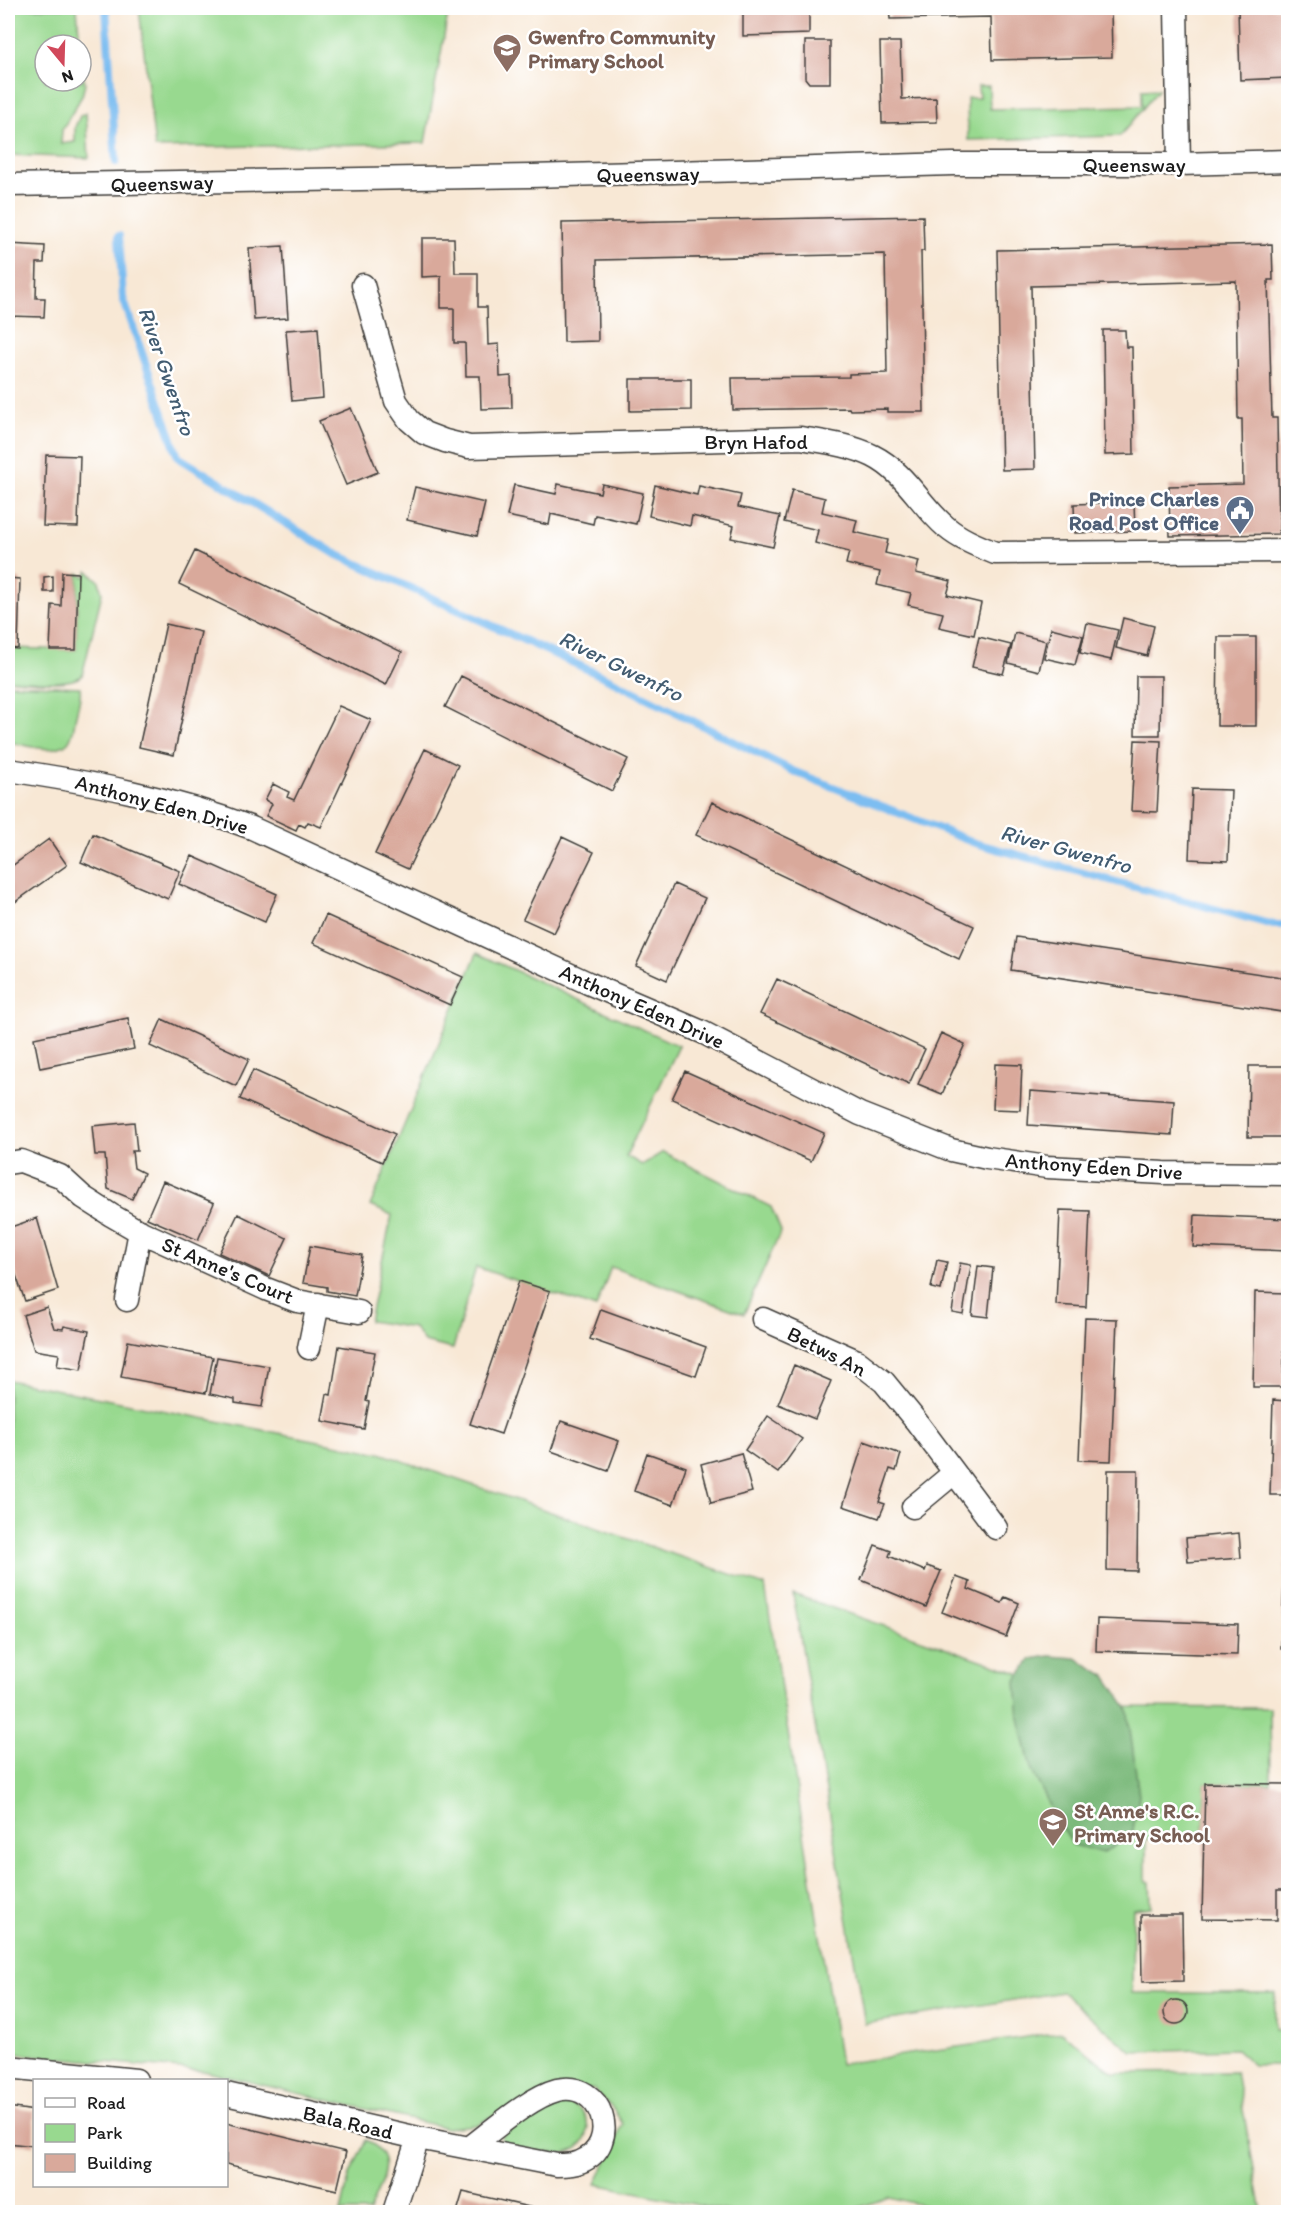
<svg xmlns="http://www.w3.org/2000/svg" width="1296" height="2220" viewBox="0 0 1296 2220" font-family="Itim,sans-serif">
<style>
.green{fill:#98d98f;stroke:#5a7a56;stroke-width:1.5}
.forest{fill:#7ab97a;stroke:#4b6a4b;stroke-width:1.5}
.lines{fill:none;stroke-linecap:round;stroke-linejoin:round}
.stream{stroke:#7cbdf1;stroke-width:8}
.building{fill:#d9a99b}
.street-casing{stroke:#3d3b38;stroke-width:25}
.street{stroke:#fff;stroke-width:22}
.labels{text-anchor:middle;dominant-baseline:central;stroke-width:5;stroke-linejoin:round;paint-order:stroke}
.education-label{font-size:21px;font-weight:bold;fill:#785e54;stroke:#fff;text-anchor:start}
.street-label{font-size:21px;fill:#1c1c1c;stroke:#fff}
.service-label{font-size:21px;font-weight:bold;fill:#4e5e75;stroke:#fff;text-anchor:end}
.water-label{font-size:22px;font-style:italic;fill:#425c71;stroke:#fff}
</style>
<rect width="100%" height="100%" fill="#fff"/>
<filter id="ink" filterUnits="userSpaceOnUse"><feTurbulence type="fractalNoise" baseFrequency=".0167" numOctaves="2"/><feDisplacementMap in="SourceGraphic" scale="12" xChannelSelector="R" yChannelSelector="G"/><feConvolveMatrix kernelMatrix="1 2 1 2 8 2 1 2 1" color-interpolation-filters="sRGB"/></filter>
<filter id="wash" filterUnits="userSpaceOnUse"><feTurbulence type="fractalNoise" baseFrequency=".008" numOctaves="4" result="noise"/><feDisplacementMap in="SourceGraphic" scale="24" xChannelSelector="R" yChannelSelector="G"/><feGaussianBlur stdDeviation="1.35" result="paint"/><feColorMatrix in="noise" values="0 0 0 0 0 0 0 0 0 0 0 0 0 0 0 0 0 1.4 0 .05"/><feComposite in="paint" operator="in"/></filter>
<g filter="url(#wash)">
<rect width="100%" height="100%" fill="#f8e8d5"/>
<path class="green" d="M 8,8 L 77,8 L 80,45 L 45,45 L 45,81 L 81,81 L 81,70 L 83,71 L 85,84 L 82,96 L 62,130 L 61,144 L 75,142 L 75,127 L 80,116 L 86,113 L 89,158 L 8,155 Z
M 139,8 L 449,8 L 425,143 L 155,148 Z
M 978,86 L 989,86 L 990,109 L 1142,106 L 1142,90 L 1159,89 L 1120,136 L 968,140 L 967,98 L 979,98 Z
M 88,571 L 99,581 L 102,593 L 82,676 C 65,687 28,680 8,680 L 8,648 L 76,650 L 78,573 L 85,577 Z
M 8,684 L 80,687 C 82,697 77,709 75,720 C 74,727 73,736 68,742 C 54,756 24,744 8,742 Z
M 477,953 L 679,1046 L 626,1156 L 642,1165 L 663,1152 L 771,1207 L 781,1231 L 744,1314 L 611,1267 L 596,1308 L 476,1267 L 453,1349 L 424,1342 L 414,1328 L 369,1321 L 392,1215 L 370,1206 Z
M 8,1380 L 380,1453 L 765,1586 L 840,2064 L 1061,2032 L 1114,2073 L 1236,2072 L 1262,2212 L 949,2212 L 889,2197 L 846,2212 L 731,2212 L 596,2184 L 623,2124 L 613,2109 L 593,2089 L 499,2113 L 476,2125 L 447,2128 L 203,2071 L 8,2053 Z
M 793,1594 L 1021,1674 L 1120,1707 L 1270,1708 L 1271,1784 L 1205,1783 L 1204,1840 L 1146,1840 L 1146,1881 L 1150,1882 L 1151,1907 L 1133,1909 L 1132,1993 L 1275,1993 L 1275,2030 L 1287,2030 L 1287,2065 L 1254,2065 L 1236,2049 L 1132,2052 L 1062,1992 L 865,2024 Z
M 556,2102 C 590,2099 600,2143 569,2152 C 554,2156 524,2148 508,2147 L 502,2143 L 502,2136 L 505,2132 Z
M 366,2140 C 400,2157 379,2185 369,2212 L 341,2212 L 349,2177 Z
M 88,2206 L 153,2212 L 88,2212 Z"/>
<path class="forest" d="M 1050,1656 L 1076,1658 L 1106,1676 L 1127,1707 L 1139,1796 L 1132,1835 L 1103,1853 L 1073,1845 L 1059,1823 L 1031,1769 L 1019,1718 L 1016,1681 L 1031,1659 Z"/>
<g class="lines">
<path class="stream" d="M 106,8 L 116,162
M 119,236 L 123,298 L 178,457 L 334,553 L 613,681 L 795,772 L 975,843 L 1273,925 L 1288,925"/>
</g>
<g id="blocks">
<path class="building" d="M 743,8 L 809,8 L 809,34 L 743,36 Z
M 889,8 L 1111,8 L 1112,57 L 992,60 L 991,17 L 890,19 Z
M 1238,8 L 1288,8 L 1288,78 L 1240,80 Z
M 805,41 L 830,41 L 830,83 L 809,83 L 805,78 Z
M 880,42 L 900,42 L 902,99 L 936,98 L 937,122 L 882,123 Z
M 923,216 L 924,251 L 921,251 L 924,412 L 887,412 L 887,409 L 850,410 L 849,408 L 733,410 L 732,378 L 849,377 L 849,374 L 887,373 L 885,254 L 597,260 L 598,341 L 564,342 L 562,223 Z
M 422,238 L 454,238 L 455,273 L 478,273 L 478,307 L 487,307 L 488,345 L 499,344 L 500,377 L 511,376 L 512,408 L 481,409 L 480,376 L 466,376 L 465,343 L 454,343 L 454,308 L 441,308 L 441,276 L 422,277 Z
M 8,244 L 45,246 L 44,263 L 37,263 L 36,298 L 45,298 L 44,317 L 8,316 Z
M 1272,244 L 1273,280 L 1268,280 L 1272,418 L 1277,418 L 1279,534 L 1170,536 L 1169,486 L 1243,484 L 1242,419 L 1238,419 L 1236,281 L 1031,286 L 1035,469 L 1002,470 L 997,250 Z
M 283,246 L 288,318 L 254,320 L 249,248 Z
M 318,328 L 323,398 L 292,401 L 286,330 Z
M 1103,330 L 1125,330 L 1126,347 L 1132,347 L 1134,454 L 1105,455 Z
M 630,379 L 691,379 L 691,410 L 630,411 Z
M 351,408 L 378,472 L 346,485 L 319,421 Z
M 46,455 L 80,456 L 78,527 L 43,526 Z
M 558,484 L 600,493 L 602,484 L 643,493 L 636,524 L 595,515 L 593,524 L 551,514 L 549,525 L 507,516 L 514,485 L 556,494 Z
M 655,485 L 697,495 L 699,486 L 741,495 L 738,507 L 780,516 L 773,547 L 731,538 L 734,526 L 692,516 L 690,526 L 649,516 Z
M 415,487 L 485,503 L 477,536 L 407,520 Z
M 792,490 L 825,498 L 822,512 L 857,520 L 854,532 L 888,540 L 885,553 L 919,561 L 916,573 L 951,581 L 947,595 L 981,603 L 974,635 L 939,627 L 943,613 L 908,605 L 911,593 L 877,585 L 880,572 L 846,564 L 849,552 L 815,543 L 818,530 L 784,522 Z
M 1134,502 L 1135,531 L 1075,533 L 1074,504 Z
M 195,551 L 402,652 L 386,685 L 179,584 Z
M 62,572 L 78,573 L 76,650 L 50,650 L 52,605 L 61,606 Z
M 53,576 L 53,592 L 44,592 L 44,577 Z
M 8,578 L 20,579 L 18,649 L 8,648 Z
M 1123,618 L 1154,626 L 1147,656 L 1116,648 Z
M 1087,623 L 1118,630 L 1111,660 L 1080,653 Z
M 166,624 L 201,632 L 174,755 L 139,747 Z
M 1051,628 L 1083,636 L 1075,665 L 1044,658 Z
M 1015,633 L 1046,641 L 1039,671 L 1008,663 Z
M 979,637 L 1011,645 L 1003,674 L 972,667 Z
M 1218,637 L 1256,637 L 1256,726 L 1217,726 Z
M 461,676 L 628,759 L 612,791 L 445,707 Z
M 1136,676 L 1161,676 L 1160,735 L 1135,735 Z
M 339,706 L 371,720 L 321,827 L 308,822 L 305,827 L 299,824 L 296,830 L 266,816 L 272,804 L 265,800 L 273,784 L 289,792 L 287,797 L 294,800 Z
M 1135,740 L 1161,741 L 1157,812 L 1131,811 Z
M 425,749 L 458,765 L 408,869 L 375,854 Z
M 1192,789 L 1231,790 L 1228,861 L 1189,859 Z
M 712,802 L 974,926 L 959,959 L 696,835 Z
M 93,834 L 180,871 L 168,899 L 81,862 Z
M 562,837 L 594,852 L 554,933 L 523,919 Z
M 49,839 L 67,865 L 8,907 L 8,869 Z
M 192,856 L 277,894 L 265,922 L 179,884 Z
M 674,884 L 705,898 L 667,980 L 636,966 Z
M 326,915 L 463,977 L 450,1005 L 313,943 Z
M 1016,937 L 1288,978 L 1288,1013 L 1011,970 Z
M 777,979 L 925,1049 L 909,1084 L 760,1014 Z
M 128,1018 L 134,1049 L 40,1068 L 34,1038 Z
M 162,1019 L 249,1059 L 236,1086 L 150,1046 Z
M 941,1033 L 965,1044 L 942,1094 L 918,1084 Z
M 8,1050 L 12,1068 L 8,1069 Z
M 995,1064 L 1022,1065 L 1020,1110 L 993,1109 Z
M 1249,1066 L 1284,1066 L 1283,1137 L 1248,1137 Z
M 253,1070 L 395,1134 L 382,1162 L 240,1099 Z
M 685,1071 L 824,1133 L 811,1161 L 672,1099 Z
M 1030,1091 L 1174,1101 L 1172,1135 L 1028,1125 Z
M 134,1122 L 137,1151 L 132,1151 L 134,1168 L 144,1173 L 132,1199 L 108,1189 L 105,1155 L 95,1155 L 92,1126 Z
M 163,1181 L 214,1203 L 198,1240 L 147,1218 Z
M 1060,1210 L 1090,1211 L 1086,1307 L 1056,1305 Z
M 238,1214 L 287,1238 L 269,1276 L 219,1253 Z
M 1195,1215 L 1288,1219 L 1288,1251 L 1193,1247 Z
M 37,1218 L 58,1290 L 25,1301 L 11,1261 L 9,1262 L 8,1258 L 8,1228 Z
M 310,1246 L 362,1255 L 355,1296 L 327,1291 L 327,1287 L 303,1283 Z
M 937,1260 L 947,1262 L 941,1290 L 931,1288 Z
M 960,1263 L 971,1265 L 963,1314 L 952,1312 Z
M 978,1266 L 993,1268 L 988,1317 L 972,1315 Z
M 519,1281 L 550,1291 L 501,1434 L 470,1424 Z
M 1255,1292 L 1286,1293 L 1283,1387 L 1253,1387 Z
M 47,1307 L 54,1328 L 63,1329 L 64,1326 L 89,1331 L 81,1370 L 57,1366 L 59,1354 L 34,1350 L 23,1315 Z
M 601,1309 L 706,1347 L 696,1376 L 590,1339 Z
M 1085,1318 L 1117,1319 L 1111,1461 L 1079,1460 Z
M 128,1341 L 213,1357 L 206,1393 L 121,1377 Z
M 339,1346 L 375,1352 L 366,1401 L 369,1402 L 364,1429 L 322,1421 L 327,1394 L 331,1395 Z
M 217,1357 L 269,1366 L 262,1407 L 235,1403 L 235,1399 L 210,1394 Z
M 794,1365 L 831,1381 L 815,1419 L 778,1404 Z
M 1273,1400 L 1288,1401 L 1288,1495 L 1270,1495 Z
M 768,1416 L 802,1439 L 778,1473 L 745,1450 Z
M 561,1421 L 619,1441 L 608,1471 L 551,1451 Z
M 864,1441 L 901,1454 L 896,1471 L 890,1469 L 879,1502 L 885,1504 L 879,1518 L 843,1506 Z
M 647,1453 L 686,1467 L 673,1505 L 634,1491 Z
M 741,1453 L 752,1492 L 711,1503 L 701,1464 Z
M 1108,1470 L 1138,1470 L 1137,1571 L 1107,1570 Z
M 1287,1517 L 1288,1517 L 1288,1649 L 1281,1649 Z
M 1239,1533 L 1241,1558 L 1188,1562 L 1186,1538 Z
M 875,1545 L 891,1551 L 889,1556 L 925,1571 L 927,1566 L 941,1571 L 926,1607 L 861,1580 Z
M 956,1577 L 970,1582 L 968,1589 L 1002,1603 L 1005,1597 L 1019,1603 L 1006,1637 L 942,1612 Z
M 1097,1619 L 1238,1624 L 1237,1655 L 1096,1651 Z
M 1205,1783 L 1288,1784 L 1288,1890 L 1277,1890 L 1277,1920 L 1202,1919 Z
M 1141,1915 L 1182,1915 L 1183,1981 L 1142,1982 Z
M1164 2012a12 12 0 1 1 24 0a12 12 0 1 1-24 0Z
M 8,2107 L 34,2111 L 34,2146 L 8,2143 Z
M 226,2123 L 346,2152 L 337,2190 L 226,2164 Z
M 463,2192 L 538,2209 L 537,2212 L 457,2212 Z"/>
</g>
</g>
<g filter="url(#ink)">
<use href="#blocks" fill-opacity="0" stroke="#3d3b38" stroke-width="1.5"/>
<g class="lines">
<g class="street-casing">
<path id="street" d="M 1176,8 L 1179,164
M 8,185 L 531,176 L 953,164 L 1179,164 L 1288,161
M 363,285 L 396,401 L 409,420 L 424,433 L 445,441 L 469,447 L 801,438 C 825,442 851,445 873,456 C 905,472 920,505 946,527 C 960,539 978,546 995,553 L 1288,551
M 8,770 C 90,782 174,798 252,828 L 588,983 L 702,1032 L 860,1114 L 951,1150 L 987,1158 L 1047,1167 L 1164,1173 L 1288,1174
M 8,1163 L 21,1161 L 60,1176 L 83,1197 L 111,1215 L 137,1230 L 266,1289 L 297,1301 L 359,1312
M 127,1300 L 140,1231
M 763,1319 L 857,1361 L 884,1382 L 916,1421 L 996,1528
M 309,1348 L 318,1304
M 913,1507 L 954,1473
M 8,2067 L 136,2080
M 226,2094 L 418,2138 L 557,2165 C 564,2165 573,2165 580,2162 C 623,2145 602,2079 557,2090 C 530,2097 492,2131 469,2148
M 394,2212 L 418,2138"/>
</g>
<use href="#street" class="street"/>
</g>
</g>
<defs>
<g id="school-pin" transform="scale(1.5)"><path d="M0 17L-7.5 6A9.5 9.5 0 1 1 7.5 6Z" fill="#8d6e63" stroke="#fff"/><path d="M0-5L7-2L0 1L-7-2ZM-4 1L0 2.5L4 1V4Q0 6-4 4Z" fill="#fff"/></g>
<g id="civic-pin" transform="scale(1.5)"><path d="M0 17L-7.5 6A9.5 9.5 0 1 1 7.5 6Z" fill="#5c6f8a" stroke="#fff"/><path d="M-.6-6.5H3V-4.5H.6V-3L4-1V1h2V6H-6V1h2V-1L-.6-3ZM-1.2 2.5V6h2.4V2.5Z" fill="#fff"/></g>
</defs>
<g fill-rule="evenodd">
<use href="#school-pin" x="507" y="48"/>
<use href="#civic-pin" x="1240" y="510"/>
<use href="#school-pin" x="1053" y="1822"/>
</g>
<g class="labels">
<g class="education-label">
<text x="528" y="36">Gwenfro Community<tspan x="528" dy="24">Primary School</tspan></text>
<text x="1074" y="1810">St Anne's R.C.<tspan x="1074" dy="24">Primary School</tspan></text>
</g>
<g class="street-label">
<text x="1134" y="164">Queensway</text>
<text transform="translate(648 174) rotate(-1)">Queensway</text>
<text transform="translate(162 183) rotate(-2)">Queensway</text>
<text x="756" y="441">Bryn Hafod</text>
<text transform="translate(162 804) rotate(15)">Anthony Eden Drive</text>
<text transform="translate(642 1006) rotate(24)">Anthony Eden Drive</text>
<text transform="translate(1094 1166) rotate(4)">Anthony Eden Drive</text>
<text transform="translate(228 1270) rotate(23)">St Anne's Court</text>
<text transform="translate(827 1351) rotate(27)">Betws An</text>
<text transform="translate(348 2122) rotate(13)">Bala Road</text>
</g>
<g class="service-label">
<text x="1219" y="498">Prince Charles<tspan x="1219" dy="24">Road Post Office</tspan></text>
</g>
<g class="water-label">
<text transform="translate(167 371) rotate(71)">River Gwenfro</text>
<text transform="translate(621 666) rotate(26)">River Gwenfro</text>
<text transform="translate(1066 849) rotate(15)">River Gwenfro</text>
</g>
</g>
<rect width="1296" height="2220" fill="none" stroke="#fff" stroke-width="30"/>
<rect x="33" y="2079" width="195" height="108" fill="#ffffff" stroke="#a4a4a4" stroke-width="1.5"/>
<rect x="45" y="2098" width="30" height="9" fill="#ffffff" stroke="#a4a4a4" stroke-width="1.5"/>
<text x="87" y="2109" font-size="18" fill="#1c1c1c">Road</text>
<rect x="45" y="2124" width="30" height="18" fill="#98d98f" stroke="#a4a4a4" stroke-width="1.5"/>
<text x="87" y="2139" font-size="18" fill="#1c1c1c">Park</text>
<rect x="45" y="2154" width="30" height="18" fill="#d9a99b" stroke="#a4a4a4" stroke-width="1.5"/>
<text x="87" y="2169" font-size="18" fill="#1c1c1c">Building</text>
<g transform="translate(63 63) rotate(161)"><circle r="28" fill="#ffffff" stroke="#a4a4a4" stroke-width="1.5"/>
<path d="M0-4.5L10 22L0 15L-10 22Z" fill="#d1495b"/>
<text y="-9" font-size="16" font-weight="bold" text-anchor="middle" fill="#1c1c1c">N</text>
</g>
</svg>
